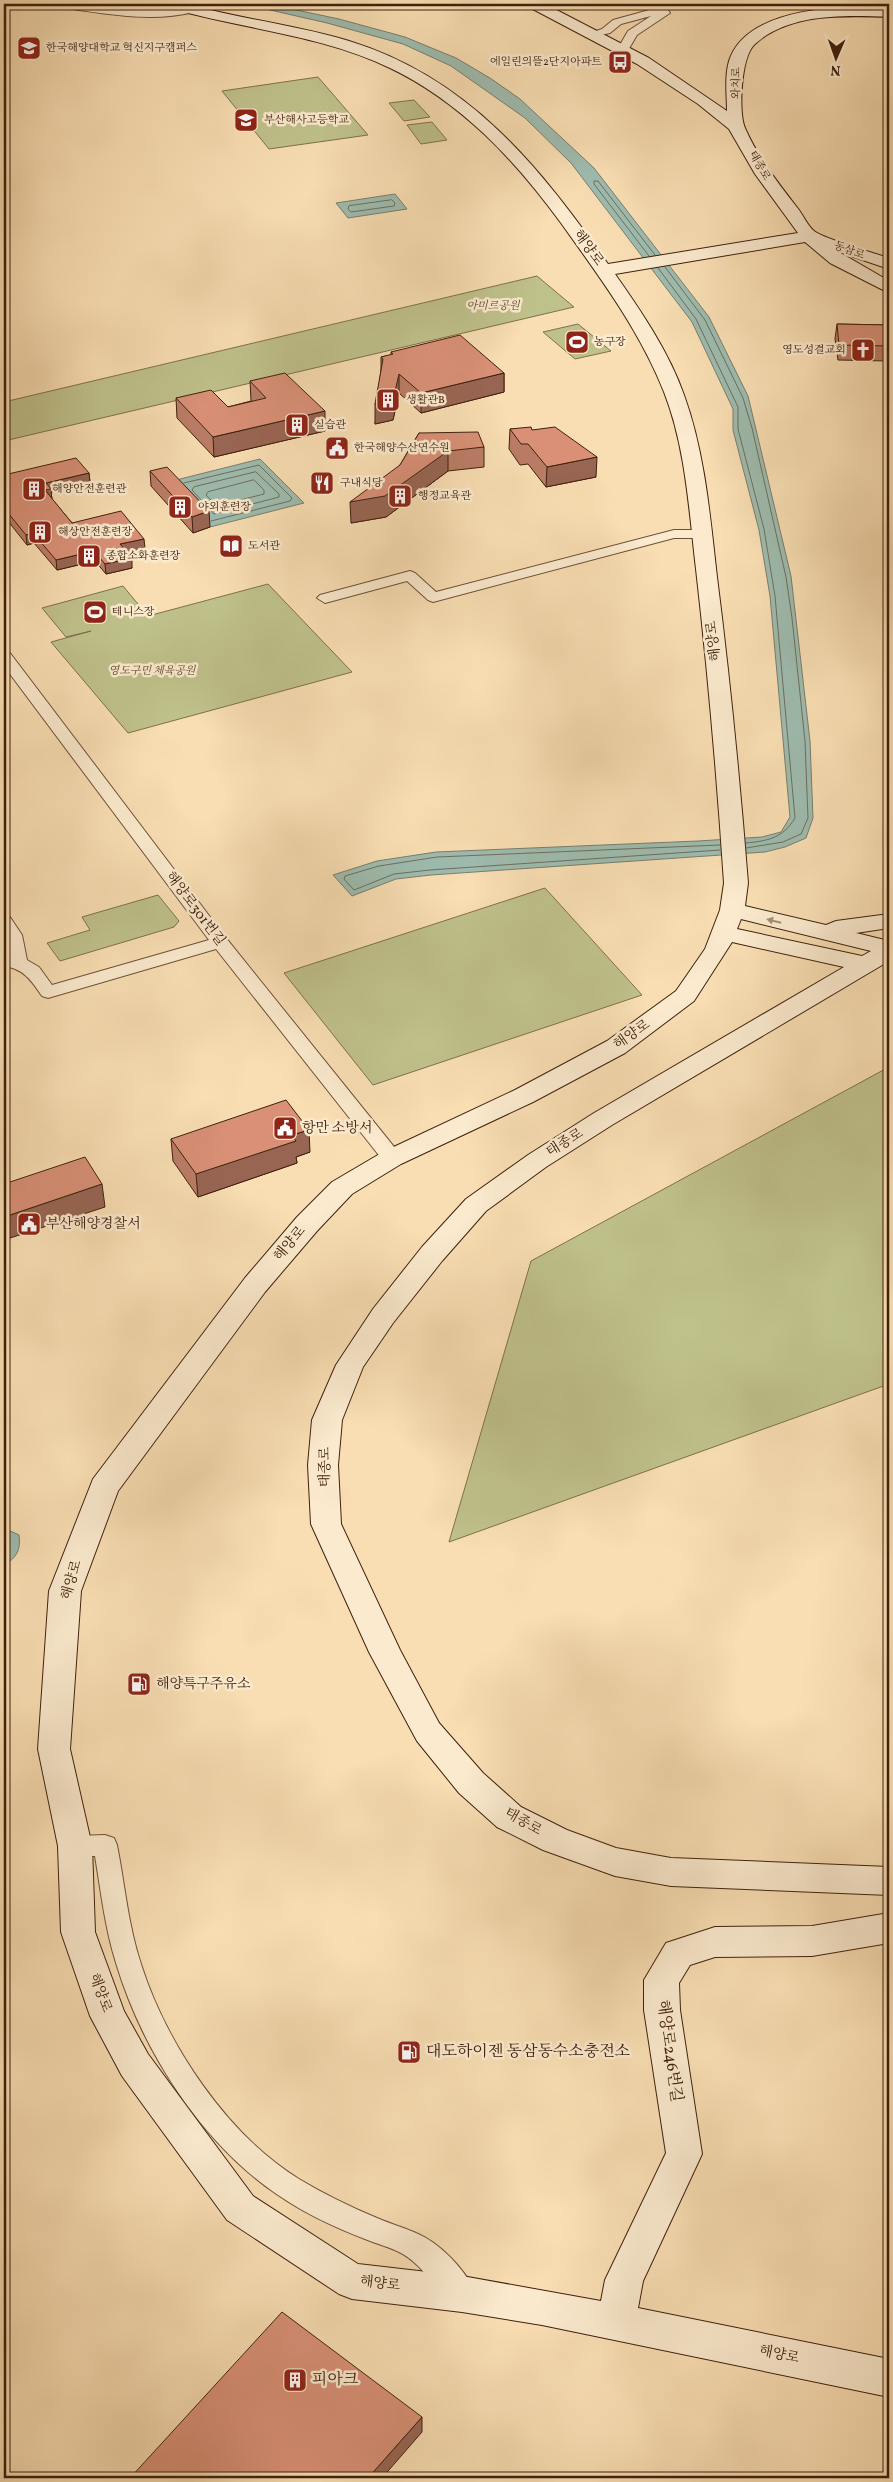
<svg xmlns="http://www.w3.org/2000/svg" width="893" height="2482" viewBox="0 0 893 2482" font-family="Vollkorn,'Noto Serif KR',serif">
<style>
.green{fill:#bfc18b;stroke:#7f704c}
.water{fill:#9ebcaf;stroke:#787e6e}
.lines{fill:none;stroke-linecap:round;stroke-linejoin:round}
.shore{stroke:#6e6e5e;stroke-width:1}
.street-casing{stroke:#6e5036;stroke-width:2}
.secondary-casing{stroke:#3f200d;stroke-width:2}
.street{fill:#fbeace;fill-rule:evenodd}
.secondary{fill:#fbeace;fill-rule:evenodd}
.wall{fill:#bb7c66;stroke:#3f200d}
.shaded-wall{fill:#986553;stroke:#3f200d}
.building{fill:#d99077;stroke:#3f200d}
.oneway{fill:#a68f77}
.labels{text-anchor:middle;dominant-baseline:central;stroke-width:5;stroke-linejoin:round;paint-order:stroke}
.far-poi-label{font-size:11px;fill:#3f200d;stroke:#fbeace;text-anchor:start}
.far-street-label{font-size:11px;fill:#3f200d;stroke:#fbeace}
.far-park-label{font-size:11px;font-style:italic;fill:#5f482c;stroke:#fbeace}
.street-label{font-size:14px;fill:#3f200d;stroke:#fbeace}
.poi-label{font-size:14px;fill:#3f200d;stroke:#fbeace;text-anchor:start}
.near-street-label{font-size:16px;fill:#3f200d;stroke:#fbeace}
.near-poi-label{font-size:16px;fill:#3f200d;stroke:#fbeace;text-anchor:start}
</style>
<rect width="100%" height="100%" fill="#f9deb3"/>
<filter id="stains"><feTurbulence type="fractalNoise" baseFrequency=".004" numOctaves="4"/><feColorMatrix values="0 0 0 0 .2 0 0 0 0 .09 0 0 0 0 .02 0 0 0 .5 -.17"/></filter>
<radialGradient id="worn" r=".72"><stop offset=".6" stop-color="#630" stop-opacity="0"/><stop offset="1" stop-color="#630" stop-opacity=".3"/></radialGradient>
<path class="green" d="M 318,77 L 368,135 L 269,149 L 222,91 Z
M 414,100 L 430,117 L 404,121 L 389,103 Z
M 432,122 L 447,140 L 421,144 L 407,125 Z
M 537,276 L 574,307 L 4,441 L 4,402 Z
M 578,324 L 611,351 L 575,359 L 543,332 Z
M 268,584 L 352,672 L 128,733 L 51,642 L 91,631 L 66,637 L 42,608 L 123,586 L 148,616 Z
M 545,888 L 642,995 L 373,1085 L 284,973 Z
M 158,895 L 179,921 L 174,927 L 60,961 L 47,943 L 90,930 L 82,917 Z
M 889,1067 L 889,1384 L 449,1542 L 531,1261 Z"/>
<path class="water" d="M 244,4 L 268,4 L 339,19 L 405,37 L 456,58 L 490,78 L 520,99 L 594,168 L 709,317 L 748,396 L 791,576 L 810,741 L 813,818 L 806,838 L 785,847 L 765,852 L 431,875 L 396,879 L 352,896 L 333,875 L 377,861 L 436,852 L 698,841 L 762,837 L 781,832 L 790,817 L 770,596 L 759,530 L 733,430 L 733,409 L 692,322 L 571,163 L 525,118 L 451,66 L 403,44 L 327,23 Z
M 395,194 L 407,209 L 348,218 L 336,203 Z
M 260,459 L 304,503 L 210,527 L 168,482 Z
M 4,1528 L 19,1535 C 21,1549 17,1558 4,1565 Z"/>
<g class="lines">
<path class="shore" d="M 392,200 L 395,203 L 394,206 L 351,212 L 348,209 L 349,206 Z
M 649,256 L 594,184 L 594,181 L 598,181 L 655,255
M 665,267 L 705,320 L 743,398 L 752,428 L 786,577 L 792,618 L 805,741 L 808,818 L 801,834 L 783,842 L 746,848
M 658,268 L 696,319 L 738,407 L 738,429 L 764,529 L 775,596 L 795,818 C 783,838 768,841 746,843
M 256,472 L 279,494 L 279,497 L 214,514 L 192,490 L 194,487 Z
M 254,480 L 264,490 L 264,494 L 217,506 L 206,495 L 208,492 Z
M 184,483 L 259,465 L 292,498 L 290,501 L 211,521
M 720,845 L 437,857 L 379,866 L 345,876 L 344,879 L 354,890 L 394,874 L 430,870 L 720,850"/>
<g class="street-casing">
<path id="street" d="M 53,4 C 99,4 144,13 190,7 L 195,10 L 194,12 C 150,23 102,13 58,7 Z
M 638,4 L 665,5 L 670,13 L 637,35 L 627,52 L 623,53 L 617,50 L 628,31 L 651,16 L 621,24 L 610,33 L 593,37 L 587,34 L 602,29 L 613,20 L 653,9 L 639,6 Z
M 674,530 L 702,530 L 709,534 L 702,538 L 674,538 L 433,602 L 428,600 L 407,581 L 325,603 L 317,598 L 320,595 L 410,571 L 415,573 L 436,592 Z
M 4,651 L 10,653 L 226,938 L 399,1153 L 402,1158 L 399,1163 L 392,1164 L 385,1163 L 216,949 L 48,998 L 42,996 C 31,980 24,969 4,966 L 4,956 L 9,956 L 4,934 L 4,916 L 10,917 L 22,935 L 27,960 L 39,967 L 52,985 L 209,940 L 4,666 Z
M 105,1835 L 114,1838 L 117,1845 C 125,1885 128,1925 141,1964 C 166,2043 227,2135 299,2179 C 324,2194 351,2207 377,2218 C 390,2224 403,2227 416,2233 C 440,2243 466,2270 476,2294 L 472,2303 L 462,2307 C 438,2298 426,2266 401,2253 C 390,2247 377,2244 365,2239 C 336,2228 304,2213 278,2195 C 202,2144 142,2050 116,1963 C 105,1928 101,1892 95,1856 L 75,1856 L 66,1853 L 63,1846 L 66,1839 L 75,1836 Z"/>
</g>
<g class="secondary-casing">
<path id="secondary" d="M 163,4 L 187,4 C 240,19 296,25 349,41 C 469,78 539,166 608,264 L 798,233 L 755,174 L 729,129 L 698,104 L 637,64 L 529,7 L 527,4 L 545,4 L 649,58 L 727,111 C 727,95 724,74 730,58 C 750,7 843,5 889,8 L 889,17 C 846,15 789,13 755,44 C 741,56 738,112 745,128 C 758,158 779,184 799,210 C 804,217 808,226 814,231 C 822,238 876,254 889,258 L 889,269 L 839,252 L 889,281 L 889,293 L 830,263 L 805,242 L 615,274 C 641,311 669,352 684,395 C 705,453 710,516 717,577 C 730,679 740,781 748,883 L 745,906 L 826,925 L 836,921 L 889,914 L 889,928 L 856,933 L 889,941 L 889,961 L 612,1125 L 546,1167 L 486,1211 L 442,1261 L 393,1323 L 363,1367 L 342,1420 L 338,1465 L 341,1524 L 400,1650 L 439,1723 L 483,1773 L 521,1807 L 567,1830 L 616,1848 L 671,1858 L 889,1867 L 889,1895 L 671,1886 L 615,1876 L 543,1850 L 497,1827 L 459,1793 L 417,1741 L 369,1652 L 311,1524 L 308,1465 L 312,1420 L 336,1365 L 373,1309 L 422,1247 L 466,1199 L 528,1155 L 594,1113 L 844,967 L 732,942 L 694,1001 L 625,1053 L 533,1102 L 401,1164 L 352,1194 L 317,1231 L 265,1292 L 118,1491 L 81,1591 L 70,1749 L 92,1846 L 95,1932 L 124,2011 L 148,2054 L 253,2196 L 358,2264 L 462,2276 L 601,2301 L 605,2280 L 666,2153 L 644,2010 L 644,1980 L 666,1943 L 715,1927 L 812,1926 L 889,1913 L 889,1943 L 812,1956 L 715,1957 L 690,1965 L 679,1983 L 680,2010 L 702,2154 L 643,2281 L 638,2308 L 889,2359 L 889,2397 L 542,2325 L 462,2312 L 352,2299 L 339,2294 L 227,2220 L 122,2076 L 90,2016 L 61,1932 L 58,1846 L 38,1749 L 49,1591 L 93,1479 L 245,1278 L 297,1217 L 332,1182 L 383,1152 L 515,1090 L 607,1041 L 676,991 L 705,949 L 720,910 L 724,883 C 717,778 708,674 696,569 C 689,511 686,448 664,392 C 640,331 599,276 561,223 C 515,160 461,102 390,68 C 320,34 240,29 166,7 ZM 741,919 L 871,951 L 862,956 L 737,929 Z"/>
</g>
<use href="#street" class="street"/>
<use href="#secondary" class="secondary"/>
</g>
<path class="wall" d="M 837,324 L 889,325 L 889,361 L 838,360 L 835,339 Z
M 391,352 L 504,373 L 504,392 L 421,413 L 399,393 L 393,420 L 375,424 L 381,369 L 381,357 L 391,355 Z
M 250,381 L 325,431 L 214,457 L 177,418 L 176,398 L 228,407 L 251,401 Z
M 510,429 L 532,430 L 596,477 L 546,487 L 528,464 L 520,465 L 509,449 Z
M 419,433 L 484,447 L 484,467 L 448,471 L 386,517 L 351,523 L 400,465 Z
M 150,471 L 210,527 L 193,533 L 151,486 Z
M 89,473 L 90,482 L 51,492 L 52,499 L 72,523 L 145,548 L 127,553 L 132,568 L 106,574 L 95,561 L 57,570 L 34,543 L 27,545 L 4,516 L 4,475 Z
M 171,1139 L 310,1152 L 296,1157 L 297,1163 L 198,1197 L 173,1161 Z"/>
<path class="shaded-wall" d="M 504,373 L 504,392 L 421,413 L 421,393 Z
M 399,374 L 399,393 L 393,420 L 375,424 L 375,404 Z
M 325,411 L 325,431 L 214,457 L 213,437 Z
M 448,451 L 448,471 L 386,517 L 351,523 L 350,502 Z
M 597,457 L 596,477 L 546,487 L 547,467 Z
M 89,473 L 90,482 L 51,492 L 52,499 L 45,490 L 46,483 Z
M 209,511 L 210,527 L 193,533 L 192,517 Z
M 33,533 L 34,543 L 27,545 L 26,535 Z
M 144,539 L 145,548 L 121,554 L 120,544 Z
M 94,551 L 95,561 L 57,570 L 56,560 Z
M 132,558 L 132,568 L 106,574 L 105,564 Z
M 309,1130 L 310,1152 L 296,1157 L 297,1163 L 198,1197 L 196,1174 L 292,1135 Z
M 102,1184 L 105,1207 L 4,1240 L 4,1217 Z
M 422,2417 L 422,2432 L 382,2478 L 368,2478 Z"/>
<path class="building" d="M 837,324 L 889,325 L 889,346 L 839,345 Z
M 460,335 L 504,373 L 421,393 L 399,374 L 393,400 L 375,404 L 383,359 L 381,357 L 393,354 L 391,352 Z
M 285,373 L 325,411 L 213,437 L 176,398 L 211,390 L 228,407 L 266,398 L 250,381 Z
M 531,427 L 532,430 L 555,427 L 597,457 L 547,467 L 528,444 L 521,444 L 510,429 Z
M 478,432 L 484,447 L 448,451 L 385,496 L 350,502 L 400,465 L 419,433 Z
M 76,458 L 89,473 L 46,483 L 51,489 L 45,490 L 72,523 L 121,511 L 144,539 L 120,544 L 132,558 L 105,564 L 94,551 L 56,560 L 33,533 L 26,535 L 4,508 L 4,475 Z
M 167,467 L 209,511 L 192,517 L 150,471 Z
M 286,1100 L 309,1130 L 292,1135 L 296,1141 L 196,1174 L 171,1139 Z
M 85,1157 L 102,1184 L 4,1217 L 4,1184 Z
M 282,2312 L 422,2417 L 368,2478 L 130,2478 Z"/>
<defs><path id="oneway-solid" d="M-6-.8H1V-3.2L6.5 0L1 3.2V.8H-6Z" transform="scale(1.25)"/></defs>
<use class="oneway" href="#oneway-solid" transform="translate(774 921) rotate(-166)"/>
<defs>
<g id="university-square" transform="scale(1.25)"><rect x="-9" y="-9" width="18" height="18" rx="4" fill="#8f2418" stroke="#fbeace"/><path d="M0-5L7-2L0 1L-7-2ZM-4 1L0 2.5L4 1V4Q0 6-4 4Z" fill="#fff"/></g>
<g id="bus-square" transform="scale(1.25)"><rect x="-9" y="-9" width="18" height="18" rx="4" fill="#8f2418" stroke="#fbeace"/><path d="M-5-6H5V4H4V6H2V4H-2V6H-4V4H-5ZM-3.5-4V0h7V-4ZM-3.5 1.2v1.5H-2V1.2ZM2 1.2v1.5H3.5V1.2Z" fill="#fff"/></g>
<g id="school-square" transform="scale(1.25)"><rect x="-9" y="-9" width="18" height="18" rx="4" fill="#8f2418" stroke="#fbeace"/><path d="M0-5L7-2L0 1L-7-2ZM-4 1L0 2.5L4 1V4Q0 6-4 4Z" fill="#fff"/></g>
<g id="stadium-square" transform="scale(1.25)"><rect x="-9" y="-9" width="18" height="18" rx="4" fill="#8f2418" stroke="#fbeace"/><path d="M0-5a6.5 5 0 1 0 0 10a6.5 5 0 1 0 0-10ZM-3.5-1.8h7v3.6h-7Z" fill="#fff"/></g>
<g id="church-square" transform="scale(1.25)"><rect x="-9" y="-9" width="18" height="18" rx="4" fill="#8f2418" stroke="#fbeace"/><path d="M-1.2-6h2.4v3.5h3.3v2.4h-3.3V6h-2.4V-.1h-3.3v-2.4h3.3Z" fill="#fff"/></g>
<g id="building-square" transform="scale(1.25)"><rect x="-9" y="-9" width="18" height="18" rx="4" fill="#8f2418" stroke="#fbeace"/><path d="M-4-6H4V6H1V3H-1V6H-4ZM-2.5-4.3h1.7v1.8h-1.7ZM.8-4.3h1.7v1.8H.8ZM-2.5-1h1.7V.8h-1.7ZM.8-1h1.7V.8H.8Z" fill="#fff"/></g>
<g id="civic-square" transform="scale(1.25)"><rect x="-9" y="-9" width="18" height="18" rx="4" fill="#8f2418" stroke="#fbeace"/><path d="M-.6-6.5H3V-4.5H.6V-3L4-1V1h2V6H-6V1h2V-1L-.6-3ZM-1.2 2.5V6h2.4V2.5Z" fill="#fff"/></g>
<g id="restaurant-square" transform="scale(1.25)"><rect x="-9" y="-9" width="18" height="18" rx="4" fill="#8f2418" stroke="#fbeace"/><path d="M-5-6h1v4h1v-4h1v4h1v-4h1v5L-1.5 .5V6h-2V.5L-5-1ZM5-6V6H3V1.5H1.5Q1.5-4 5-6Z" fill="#fff"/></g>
<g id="library-square" transform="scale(1.25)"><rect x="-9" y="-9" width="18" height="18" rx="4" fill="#8f2418" stroke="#fbeace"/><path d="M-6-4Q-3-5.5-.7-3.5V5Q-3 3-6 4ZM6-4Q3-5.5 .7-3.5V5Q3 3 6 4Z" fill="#fff"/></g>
<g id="fuel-square" transform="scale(1.25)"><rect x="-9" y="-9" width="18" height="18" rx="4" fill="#8f2418" stroke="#fbeace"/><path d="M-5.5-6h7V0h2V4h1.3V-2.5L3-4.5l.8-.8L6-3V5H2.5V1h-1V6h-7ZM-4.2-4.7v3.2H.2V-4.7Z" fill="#fff"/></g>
</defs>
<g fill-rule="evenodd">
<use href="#university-square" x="29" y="48"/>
<use href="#bus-square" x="620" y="62"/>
<use href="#school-square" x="246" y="120"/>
<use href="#stadium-square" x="577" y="342"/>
<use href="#church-square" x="863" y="350"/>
<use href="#building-square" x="388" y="400"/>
<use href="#building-square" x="297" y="425"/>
<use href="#civic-square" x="337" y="448"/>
<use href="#restaurant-square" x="322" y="483"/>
<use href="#building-square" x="34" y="489"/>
<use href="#building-square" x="400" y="496"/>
<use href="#building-square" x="180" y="507"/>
<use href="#building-square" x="40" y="532"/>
<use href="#library-square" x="231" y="546"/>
<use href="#building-square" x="89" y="556"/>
<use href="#stadium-square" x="95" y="612"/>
<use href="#civic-square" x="285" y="1128"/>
<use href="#civic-square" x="29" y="1224"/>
<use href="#fuel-square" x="139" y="1684"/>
<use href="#fuel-square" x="409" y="2052"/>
<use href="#building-square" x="295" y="2380"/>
</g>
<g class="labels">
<g class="far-poi-label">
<text x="46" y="48">한국해양대학교 혁신지구캠퍼스</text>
<text x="602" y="62" text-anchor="end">에일린의뜰2단지아파트</text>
<text x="264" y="120">부산해사고등학교</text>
<text x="594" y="342">농구장</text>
<text x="846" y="350" text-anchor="end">영도성결교회</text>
<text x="406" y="400">생활관B</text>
<text x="314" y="425">실습관</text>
<text x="354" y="448">한국해양수산연수원</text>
<text x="340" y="483">구내식당</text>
<text x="52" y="489">해양안전훈련관</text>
<text x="418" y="496">행정교육관</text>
<text x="198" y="507">야외훈련장</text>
<text x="58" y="532">해상안전훈련장</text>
<text x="248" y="546">도서관</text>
<text x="106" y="556">종합소화훈련장</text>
<text x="112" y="612">테니스장</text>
</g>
<g class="far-street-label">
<text transform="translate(737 83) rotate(-89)">와치로</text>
<text transform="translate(759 166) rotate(61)">태종로</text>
<text transform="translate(849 251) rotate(20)">동삼로</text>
</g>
<g class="far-park-label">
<text x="493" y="306">아미르공원</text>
<text x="152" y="671">영도구민 체육공원</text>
</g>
<g class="street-label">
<text transform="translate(588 248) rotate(54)">해양로</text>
<text transform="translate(714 641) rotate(-97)">해양로</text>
<text transform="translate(195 909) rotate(53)">해양로301번길</text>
<text transform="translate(632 1035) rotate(-35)">해양로</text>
<text transform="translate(565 1143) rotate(-32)">태종로</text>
<text transform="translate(290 1244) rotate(-50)">해양로</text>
<text transform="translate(325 1467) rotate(-90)">태종로</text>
<text transform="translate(72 1580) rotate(-74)">해양로</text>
<text transform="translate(523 1822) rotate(30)">태종로</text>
<text transform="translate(100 1993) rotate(70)">해양로</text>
<text transform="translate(380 2284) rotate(7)">해양로</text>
<text transform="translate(779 2355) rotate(12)">해양로</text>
</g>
<g class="poi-label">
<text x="302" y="1128">항만 소방서</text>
<text x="46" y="1224">부산해양경찰서</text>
<text x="156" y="1684">해양특구주유소</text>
</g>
<g class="near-street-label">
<text transform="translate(669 2051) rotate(82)">해양로246번길</text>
</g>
<g class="near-poi-label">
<text x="426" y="2052">대도하이젠 동삼동수소충전소</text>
<text x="312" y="2380">피아크</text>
</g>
</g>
<rect width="893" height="2482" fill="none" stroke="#f9deb3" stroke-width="20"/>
<rect x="5" y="5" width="883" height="2472" fill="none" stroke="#3f200d" stroke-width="2.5"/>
<rect x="10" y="10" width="873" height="2462" fill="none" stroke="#3f200d"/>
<g transform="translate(836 58) rotate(182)" stroke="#fbeace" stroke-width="4" paint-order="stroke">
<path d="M0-4L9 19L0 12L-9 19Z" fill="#3f200d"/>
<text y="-8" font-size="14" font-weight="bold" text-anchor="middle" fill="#3f200d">N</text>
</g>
<rect width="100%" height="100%" filter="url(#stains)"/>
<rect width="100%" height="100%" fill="url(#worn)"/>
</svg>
